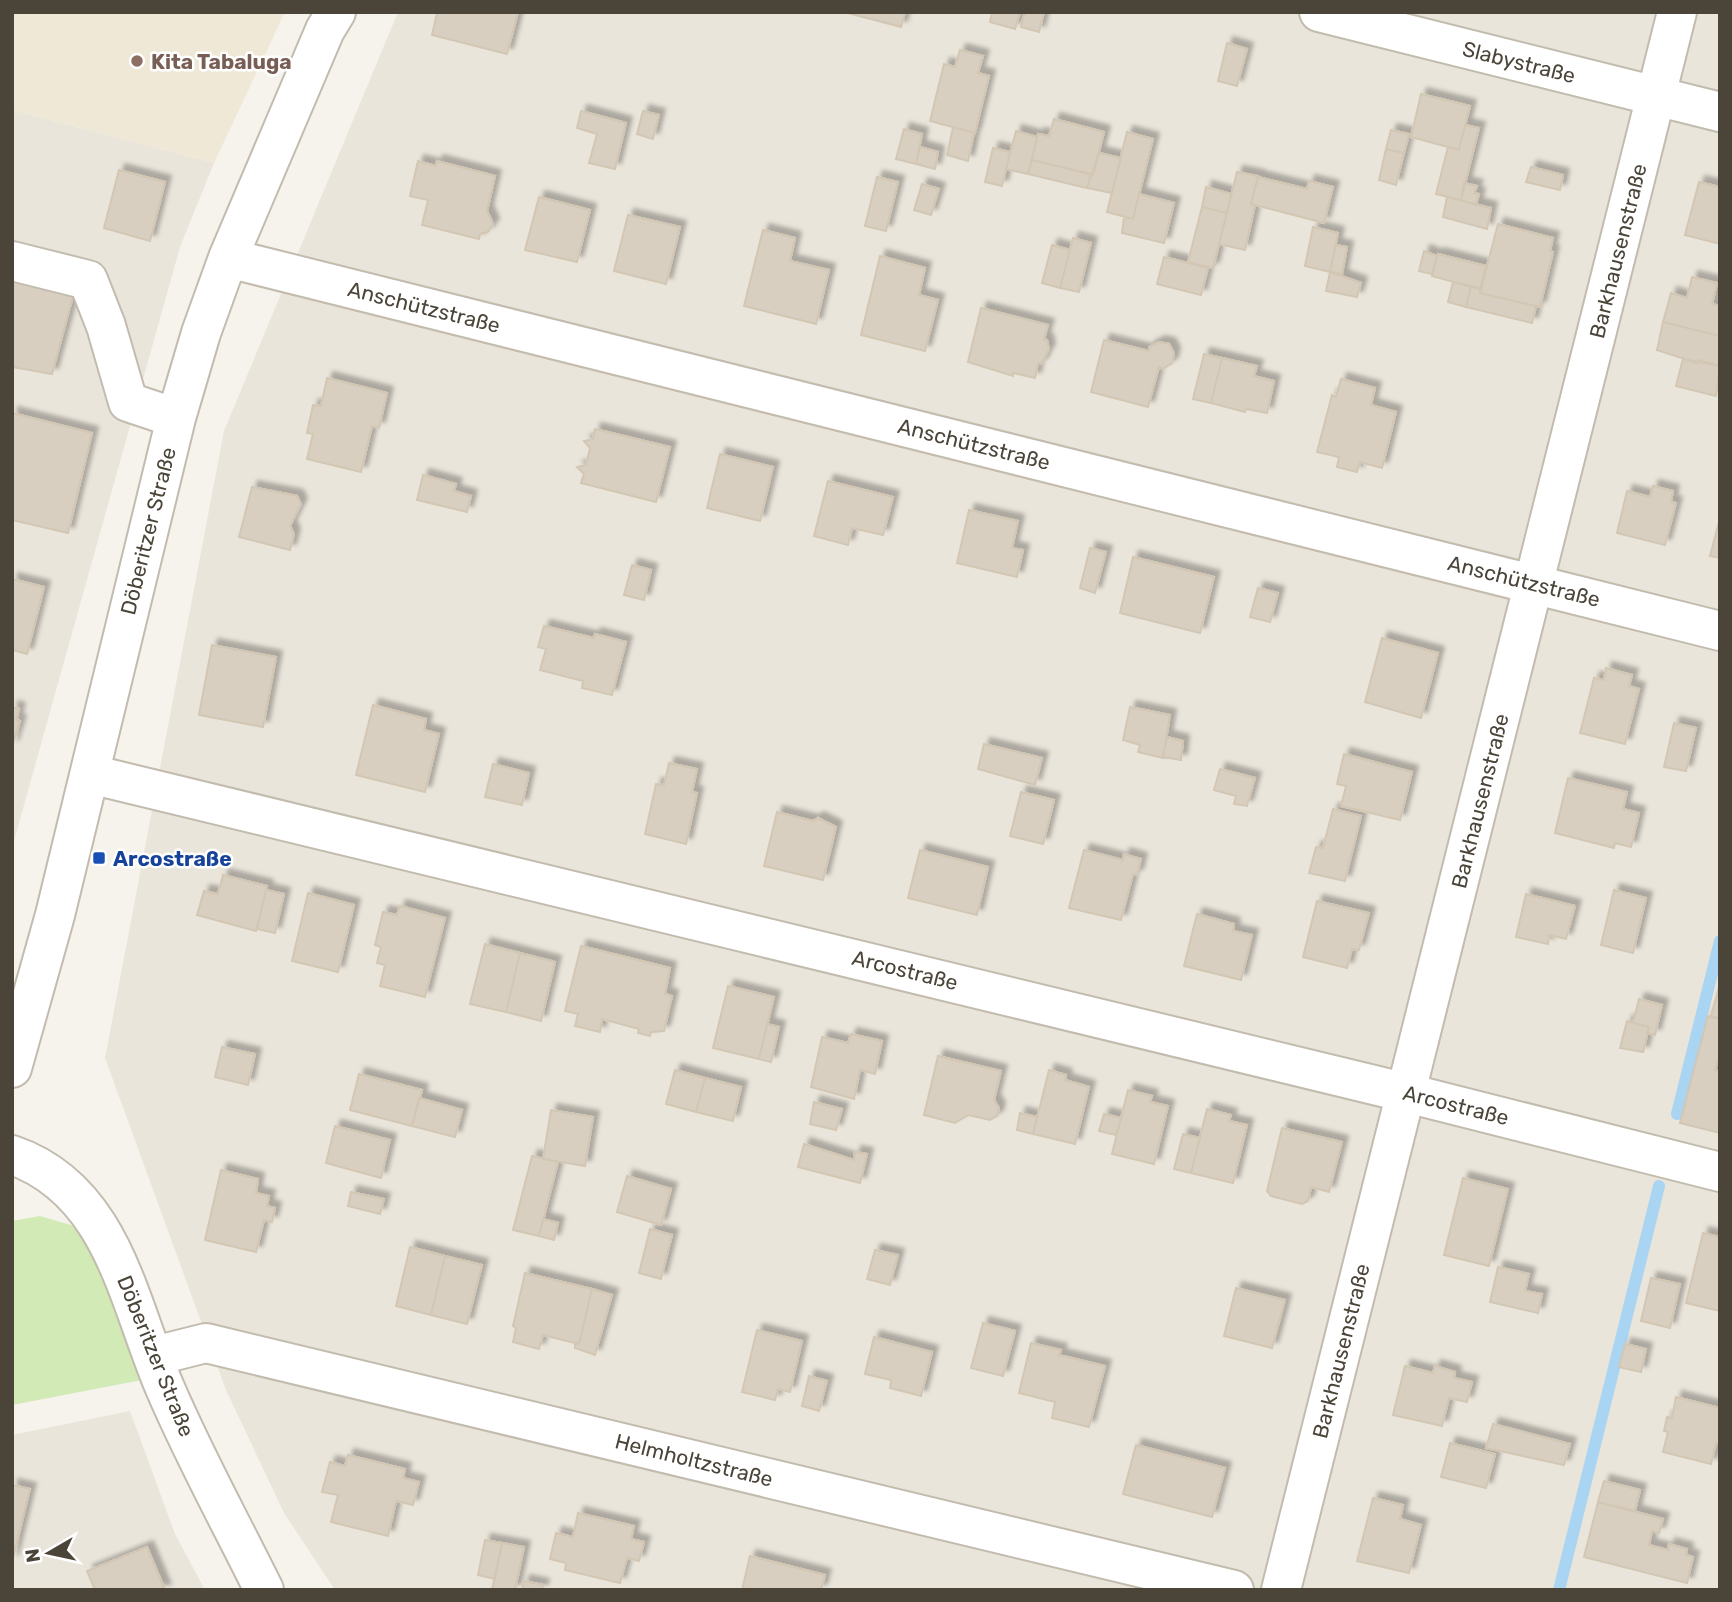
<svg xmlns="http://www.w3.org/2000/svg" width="1732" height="1602" viewBox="0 0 1732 1602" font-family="Rubik,sans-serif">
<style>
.residential{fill:#eae5da}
.education{fill:#efe8d6}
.green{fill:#d2eab5}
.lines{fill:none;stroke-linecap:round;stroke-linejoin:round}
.stream{stroke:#a9d4f2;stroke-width:12}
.building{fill:#d8cfc1;stroke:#d3c7b4;stroke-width:2;filter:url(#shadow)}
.minor-casing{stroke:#c2bbae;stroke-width:42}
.minor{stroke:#fff;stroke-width:38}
.education-dot{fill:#8d6e63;stroke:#fff;stroke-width:2.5}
.transit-dot{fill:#1a4fb4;stroke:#fff;stroke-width:2.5}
.labels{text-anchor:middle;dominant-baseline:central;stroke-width:5;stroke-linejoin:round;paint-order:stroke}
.education-label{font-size:21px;font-weight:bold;fill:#785e54;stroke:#fff;text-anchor:start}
.street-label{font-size:21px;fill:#4b4439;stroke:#fff}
.transit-label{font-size:21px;font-weight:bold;fill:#164399;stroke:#fff;text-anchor:start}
</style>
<defs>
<filter id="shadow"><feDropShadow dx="6" dy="-6" stdDeviation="2" flood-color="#0004"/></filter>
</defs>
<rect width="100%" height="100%" fill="#f6f3ec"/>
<path class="residential" d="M 398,12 L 1720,12 L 1720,1590 L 335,1590 L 284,1513 L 226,1390 L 105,1058 L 224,431 Z
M 12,110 L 214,163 L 180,247 L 12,848 Z
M 130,1411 L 175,1534 L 205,1590 L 12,1590 L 12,1435 Z"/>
<path class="education" d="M 12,12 L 285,12 L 214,163 L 12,110 Z"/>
<path class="green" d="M 40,1216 L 74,1226 L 105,1274 L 142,1380 L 12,1405 L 12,1221 Z"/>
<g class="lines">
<path class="stream" d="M 1677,1114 L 1720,941
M 1559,1590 L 1659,1186"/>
</g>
<path class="building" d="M 434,12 L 518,12 L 507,54 L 432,35 L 437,13 Z
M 844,12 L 905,12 L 901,27 Z
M 992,12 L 1020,12 L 1015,29 L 990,22 Z
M 1025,12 L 1044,12 L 1039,32 L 1021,27 Z
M 1227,43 L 1247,49 L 1237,86 L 1218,81 Z
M 960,50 L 983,56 L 978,73 L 989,76 L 975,133 L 930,121 L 944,64 L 955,67 Z
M 1421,94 L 1470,106 L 1459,150 L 1411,137 Z
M 581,111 L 626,123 L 615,169 L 589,163 L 597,134 L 577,128 Z
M 643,111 L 659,115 L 653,139 L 637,134 Z
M 1054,119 L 1104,132 L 1093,175 L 1032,160 L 1038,134 L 1049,136 Z
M 1465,125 L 1479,128 L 1461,200 L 1436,194 L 1448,147 L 1459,150 Z
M 953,127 L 974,133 L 968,161 L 947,155 Z
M 904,129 L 922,134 L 916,164 L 896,159 Z
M 1391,130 L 1409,134 L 1404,153 L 1386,149 Z
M 1016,131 L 1037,137 L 1028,174 L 1006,169 Z
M 1127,132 L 1153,139 L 1133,219 L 1107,212 Z
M 920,147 L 938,152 L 935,169 L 916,164 Z
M 993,148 L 1010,152 L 1002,186 L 985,182 Z
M 1386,149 L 1404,153 L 1396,185 L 1379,180 Z
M 1099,153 L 1121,158 L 1112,193 L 1087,188 Z
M 1032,160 L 1091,174 L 1087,188 L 1028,174 Z
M 418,161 L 436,166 L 437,161 L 495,176 L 487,211 L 493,224 L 488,232 L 480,234 L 479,239 L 422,225 L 428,200 L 410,196 Z
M 1531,167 L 1563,175 L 1560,190 L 1526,182 Z
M 119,170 L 165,182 L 150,241 L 104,228 Z
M 1237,172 L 1258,176 L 1251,204 L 1255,205 L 1245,250 L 1219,244 Z
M 877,177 L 898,182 L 886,231 L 865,226 Z
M 1258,177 L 1307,189 L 1309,181 L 1333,187 L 1324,223 L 1251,204 Z
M 1699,182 L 1720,187 L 1720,244 L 1685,235 Z
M 1464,183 L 1477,186 L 1474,193 L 1479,194 L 1476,205 L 1461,200 Z
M 922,184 L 939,189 L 931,215 L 914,210 Z
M 1206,187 L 1231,194 L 1227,213 L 1202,207 Z
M 1139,194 L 1174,203 L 1164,243 L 1122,233 L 1124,217 L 1133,219 Z
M 539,197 L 590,210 L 577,262 L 525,250 Z
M 1447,197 L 1491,208 L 1487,229 L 1443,217 Z
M 1202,207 L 1227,213 L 1213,268 L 1188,262 Z
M 628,215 L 680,227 L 666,284 L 614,271 Z
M 1498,224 L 1553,238 L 1550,251 L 1553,252 L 1540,307 L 1480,293 Z
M 1313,227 L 1338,233 L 1330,272 L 1305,266 Z
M 763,230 L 795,238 L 790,261 L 829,270 L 816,324 L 744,306 Z
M 1073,238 L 1091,243 L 1079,292 L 1060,288 Z
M 1052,245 L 1070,250 L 1060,288 L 1042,283 Z
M 1336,245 L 1347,247 L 1342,274 L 1330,272 Z
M 1424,251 L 1437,256 L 1432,274 L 1419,271 Z
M 1438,254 L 1486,266 L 1480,289 L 1432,276 Z
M 880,256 L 925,268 L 919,295 L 938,300 L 925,351 L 861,335 Z
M 1164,257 L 1208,268 L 1201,295 L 1157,284 Z
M 1330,272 L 1361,283 L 1357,297 L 1326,291 Z
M 12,277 L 73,296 L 52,374 L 12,367 Z
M 1692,277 L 1717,283 L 1712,304 L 1720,306 L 1720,336 L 1663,322 L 1671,293 L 1687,298 Z
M 1453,282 L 1471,286 L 1466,307 L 1448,302 Z
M 1471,286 L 1480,289 L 1480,293 L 1536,306 L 1532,323 L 1466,307 Z
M 981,308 L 1048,325 L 1044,339 L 1047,340 L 1049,349 L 1041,364 L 1038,363 L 1035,378 L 1013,373 L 1013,376 L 968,362 Z
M 1663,322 L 1720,336 L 1720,366 L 1698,360 L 1697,363 L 1657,350 Z
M 1104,340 L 1149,351 L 1149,347 L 1159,342 L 1169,344 L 1174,353 L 1172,363 L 1163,369 L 1159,367 L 1148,407 L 1091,392 Z
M 1204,354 L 1222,358 L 1211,403 L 1193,399 Z
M 1222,358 L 1257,366 L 1254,376 L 1274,381 L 1267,413 L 1246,409 L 1245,412 L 1211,403 Z
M 1683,359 L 1720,366 L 1716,396 L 1676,386 Z
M 327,378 L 387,393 L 379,428 L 372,426 L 361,472 L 307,459 L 313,434 L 307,433 L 313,405 L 321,406 Z
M 1341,379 L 1375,388 L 1371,405 L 1396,412 L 1382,468 L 1360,462 L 1357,472 L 1337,467 L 1339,457 L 1317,452 L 1332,395 L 1336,397 Z
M 12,413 L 92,433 L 68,533 L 12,520 Z
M 595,429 L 670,447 L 656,502 L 581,483 L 584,474 L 577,467 L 586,465 L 590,448 L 584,441 L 593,439 Z
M 720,454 L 773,467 L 760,521 L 707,508 Z
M 423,475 L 456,484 L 454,491 L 471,496 L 467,512 L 417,500 Z
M 828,481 L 893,497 L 883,535 L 852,528 L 848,545 L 814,536 Z
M 1653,486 L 1673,491 L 1671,502 L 1676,503 L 1665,545 L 1617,533 L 1627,491 L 1650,497 Z
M 252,487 L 297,496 L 301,504 L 290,526 L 294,534 L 290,550 L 239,537 Z
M 969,510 L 1018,521 L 1012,548 L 1023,550 L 1017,577 L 957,563 Z
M 1720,518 L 1720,558 L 1710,556 Z
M 1090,548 L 1106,552 L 1095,593 L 1080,588 Z
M 1133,557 L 1214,577 L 1200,633 L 1120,613 Z
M 632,565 L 651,570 L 644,600 L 624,595 Z
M 12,579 L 44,587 L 27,654 L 12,650 Z
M 1258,588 L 1278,593 L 1270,622 L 1250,617 Z
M 544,626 L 594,638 L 595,634 L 626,642 L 612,695 L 582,688 L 583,681 L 540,670 L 546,649 L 538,647 Z
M 1382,638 L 1438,653 L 1421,718 L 1365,702 Z
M 212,645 L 276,657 L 263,727 L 199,715 Z
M 1606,668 L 1632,675 L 1629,686 L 1639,689 L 1625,744 L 1580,733 L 1594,678 L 1604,680 Z
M 373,705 L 426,719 L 424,730 L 439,734 L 425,792 L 356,775 Z
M 12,707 L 19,709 L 16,720 L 20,721 L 12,747 Z
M 1130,707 L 1170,715 L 1163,758 L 1138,752 L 1140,745 L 1123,740 Z
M 1674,723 L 1696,728 L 1686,771 L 1664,767 Z
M 1167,737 L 1183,741 L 1181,760 L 1163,757 Z
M 984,744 L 1042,758 L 1035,785 L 978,769 Z
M 1344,754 L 1412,772 L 1400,820 L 1341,806 L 1346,786 L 1337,784 Z
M 669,763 L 697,769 L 692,792 L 697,793 L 686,844 L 645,834 L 656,784 L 664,785 Z
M 493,764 L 529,773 L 522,805 L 485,797 Z
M 1220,769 L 1255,778 L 1247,806 L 1234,804 L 1236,796 L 1214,790 Z
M 1568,778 L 1627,792 L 1623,809 L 1639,813 L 1631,847 L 1615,843 L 1614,848 L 1555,833 Z
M 1021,792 L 1054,800 L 1043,844 L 1010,836 Z
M 1333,809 L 1361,816 L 1345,881 L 1309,873 L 1316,847 L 1323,848 Z
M 777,812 L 813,821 L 818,818 L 836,827 L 823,880 L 764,866 Z
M 920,850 L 988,867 L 977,915 L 908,898 Z
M 1084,850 L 1123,860 L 1124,854 L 1141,859 L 1137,875 L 1133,874 L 1121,920 L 1069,908 Z
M 223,875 L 267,886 L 256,931 L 197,915 L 204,891 L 218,894 Z
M 266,890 L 284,894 L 275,933 L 257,929 Z
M 1614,890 L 1646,898 L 1633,953 L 1601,945 Z
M 308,893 L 354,905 L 338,972 L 292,961 Z
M 1526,894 L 1575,906 L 1566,939 L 1549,935 L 1548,944 L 1516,937 Z
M 1317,901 L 1369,913 L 1359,950 L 1352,949 L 1347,968 L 1303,957 Z
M 400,906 L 445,918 L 425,997 L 380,986 L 385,965 L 377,963 L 381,947 L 375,945 L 383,912 L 397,915 Z
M 1197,914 L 1234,924 L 1233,931 L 1252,935 L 1241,980 L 1184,966 Z
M 485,944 L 520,953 L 506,1012 L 470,1004 Z
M 581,946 L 670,968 L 665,994 L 672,996 L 664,1031 L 651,1032 L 650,1036 L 638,1033 L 639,1029 L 602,1019 L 600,1032 L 575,1026 L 578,1014 L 565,1011 Z
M 520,953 L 555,962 L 541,1021 L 506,1012 Z
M 1720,983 L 1720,1019 L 1711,1016 Z
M 728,986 L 774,997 L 759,1059 L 713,1048 Z
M 1639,999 L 1662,1005 L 1655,1035 L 1647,1033 L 1649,1027 L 1633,1023 Z
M 1708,1016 L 1720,1019 L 1720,1054 L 1715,1070 L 1720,1071 L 1720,1133 L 1680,1123 Z
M 1627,1021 L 1649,1027 L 1643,1052 L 1620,1048 Z
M 767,1024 L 779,1027 L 771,1062 L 759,1059 Z
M 851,1034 L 882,1041 L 875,1074 L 860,1070 L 854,1099 L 811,1087 L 822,1037 L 848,1043 Z
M 222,1047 L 255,1054 L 248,1085 L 215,1077 Z
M 938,1056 L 1001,1071 L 994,1100 L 999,1108 L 997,1116 L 990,1120 L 968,1115 L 955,1123 L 924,1115 Z
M 675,1070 L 705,1078 L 696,1112 L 666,1104 Z
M 1049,1070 L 1066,1075 L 1065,1080 L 1089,1087 L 1075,1144 L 1033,1134 Z
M 359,1074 L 422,1090 L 412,1126 L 350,1110 Z
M 705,1078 L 741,1087 L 733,1121 L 696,1112 Z
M 1128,1090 L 1152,1096 L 1150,1102 L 1168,1106 L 1154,1164 L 1112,1154 Z
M 419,1098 L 462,1110 L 455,1137 L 412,1126 Z
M 814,1102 L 842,1109 L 836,1130 L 810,1124 Z
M 1207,1109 L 1231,1115 L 1229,1121 L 1247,1125 L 1233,1183 L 1191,1173 Z
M 551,1110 L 593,1117 L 585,1166 L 543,1159 Z
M 1020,1113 L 1037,1117 L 1033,1134 L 1017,1130 Z
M 1104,1114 L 1121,1118 L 1116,1135 L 1099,1131 Z
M 335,1126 L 390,1140 L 381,1178 L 326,1163 Z
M 1282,1128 L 1342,1142 L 1329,1192 L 1311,1187 L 1308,1201 L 1302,1204 L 1271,1196 L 1267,1191 Z
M 1183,1134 L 1200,1138 L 1191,1173 L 1174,1169 Z
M 804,1144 L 854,1160 L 855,1152 L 867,1154 L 860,1183 L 798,1167 Z
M 532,1156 L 558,1162 L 539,1236 L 513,1230 Z
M 221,1170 L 258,1179 L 256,1193 L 269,1196 L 267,1206 L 275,1208 L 272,1222 L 264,1220 L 256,1252 L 205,1240 Z
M 627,1176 L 671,1189 L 661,1225 L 617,1212 Z
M 1463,1178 L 1508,1189 L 1489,1266 L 1444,1255 Z
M 351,1192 L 384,1199 L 380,1214 L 348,1206 Z
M 543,1219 L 558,1223 L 554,1240 L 539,1236 Z
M 650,1229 L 672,1235 L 661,1279 L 639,1273 Z
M 1703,1233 L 1720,1237 L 1720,1311 L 1686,1303 Z
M 410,1247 L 445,1256 L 431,1315 L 396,1306 Z
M 875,1250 L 898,1255 L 890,1285 L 867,1279 Z
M 445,1256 L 482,1265 L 467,1324 L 431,1315 Z
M 1498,1267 L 1529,1274 L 1525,1291 L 1542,1294 L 1538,1313 L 1490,1302 Z
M 525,1273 L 592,1289 L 579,1344 L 543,1335 L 539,1349 L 513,1342 L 516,1328 L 513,1326 Z
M 1651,1278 L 1680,1284 L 1670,1328 L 1641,1321 Z
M 1236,1288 L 1285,1300 L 1272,1348 L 1224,1336 Z
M 592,1289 L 612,1295 L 595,1355 L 575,1348 L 575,1343 L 579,1344 Z
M 983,1323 L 1015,1331 L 1003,1376 L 971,1368 Z
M 757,1330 L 802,1341 L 790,1392 L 778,1389 L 775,1400 L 742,1392 Z
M 874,1337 L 932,1352 L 921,1396 L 890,1388 L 891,1380 L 865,1374 Z
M 1031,1343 L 1061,1350 L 1059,1355 L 1105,1366 L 1089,1427 L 1052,1418 L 1055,1402 L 1019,1393 Z
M 1625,1344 L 1646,1349 L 1641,1372 L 1619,1367 Z
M 1405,1366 L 1433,1373 L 1435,1366 L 1455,1372 L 1454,1378 L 1472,1382 L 1467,1402 L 1449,1398 L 1442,1426 L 1393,1415 Z
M 809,1376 L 827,1381 L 819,1411 L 802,1406 Z
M 1676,1397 L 1720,1408 L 1720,1444 L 1716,1443 L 1711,1464 L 1663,1452 L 1668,1432 L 1664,1431 L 1667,1417 L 1672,1418 Z
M 1493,1424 L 1570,1444 L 1564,1465 L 1486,1448 Z
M 1450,1443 L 1495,1454 L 1486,1488 L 1441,1477 Z
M 1136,1445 L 1225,1468 L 1212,1517 L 1123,1494 Z
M 348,1455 L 405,1469 L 403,1478 L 419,1482 L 413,1505 L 396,1501 L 388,1536 L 331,1522 L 338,1495 L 322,1492 L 330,1462 L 345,1466 Z
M 1604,1481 L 1640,1490 L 1635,1511 L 1598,1502 Z
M 12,1485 L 30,1489 L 12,1562 Z
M 1373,1498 L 1403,1505 L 1400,1519 L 1421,1525 L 1409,1573 L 1357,1561 Z
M 1598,1502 L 1663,1519 L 1659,1533 L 1652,1531 L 1649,1545 L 1668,1550 L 1669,1544 L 1687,1549 L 1686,1555 L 1693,1557 L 1687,1583 L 1584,1557 Z
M 578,1513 L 634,1526 L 631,1539 L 644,1542 L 639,1561 L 627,1558 L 620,1583 L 565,1570 L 566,1563 L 550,1559 L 556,1533 L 573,1537 Z
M 485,1540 L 502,1543 L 495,1579 L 478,1575 Z
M 502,1543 L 524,1547 L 515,1590 L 492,1590 Z
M 147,1547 L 165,1590 L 95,1590 L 87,1571 Z
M 750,1556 L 825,1575 L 821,1590 L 742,1590 Z
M 524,1581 L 543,1585 L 542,1590 L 522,1590 Z"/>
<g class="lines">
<g class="minor-casing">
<path id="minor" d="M 1319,12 L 1720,112
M 228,258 L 1720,631
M 12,261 L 88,280 L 106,326 L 128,402 L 176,418
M 90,774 L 1407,1093 L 1720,1172
M 12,1068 L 55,915 L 176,418 L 201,333 L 228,258 L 325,30 L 336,12
M 12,1155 C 113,1190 128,1302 165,1388 C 194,1456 231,1523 264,1590
M 154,1356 L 206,1343 L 1234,1590
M 1281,1590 L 1677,12"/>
</g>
<use href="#minor" class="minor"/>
</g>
<circle class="education-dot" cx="137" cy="61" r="7"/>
<rect class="transit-dot" x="92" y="851" width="14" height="14" rx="3.5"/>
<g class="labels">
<g class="education-label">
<text x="151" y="61">Kita Tabaluga</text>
</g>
<g class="street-label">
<text transform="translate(1519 62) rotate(14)">Slabystraße</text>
<text transform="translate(1618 251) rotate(-76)">Barkhausenstraße</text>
<text transform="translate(424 307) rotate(14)">Anschützstraße</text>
<text transform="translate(974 444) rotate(14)">Anschützstraße</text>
<text transform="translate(148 531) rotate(-76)">Döberitzer Straße</text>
<text transform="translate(1524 581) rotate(14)">Anschützstraße</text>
<text transform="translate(1480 801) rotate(-76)">Barkhausenstraße</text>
<text transform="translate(905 970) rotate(14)">Arcostraße</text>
<text transform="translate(1456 1105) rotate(14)">Arcostraße</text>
<text transform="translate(1341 1351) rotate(-76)">Barkhausenstraße</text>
<text transform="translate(156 1356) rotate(68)">Döberitzer Straße</text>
<text transform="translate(694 1460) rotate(14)">Helmholtzstraße</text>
</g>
<g class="transit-label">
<text x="113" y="858">Arcostraße</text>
</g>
</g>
<rect width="1732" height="1602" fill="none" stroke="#4b4439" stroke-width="28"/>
<g transform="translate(49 1553) rotate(261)" stroke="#ffffff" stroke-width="5" paint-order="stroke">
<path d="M0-5L12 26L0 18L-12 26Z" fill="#4b4439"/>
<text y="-10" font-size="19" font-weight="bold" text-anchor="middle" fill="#4b4439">N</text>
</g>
</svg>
